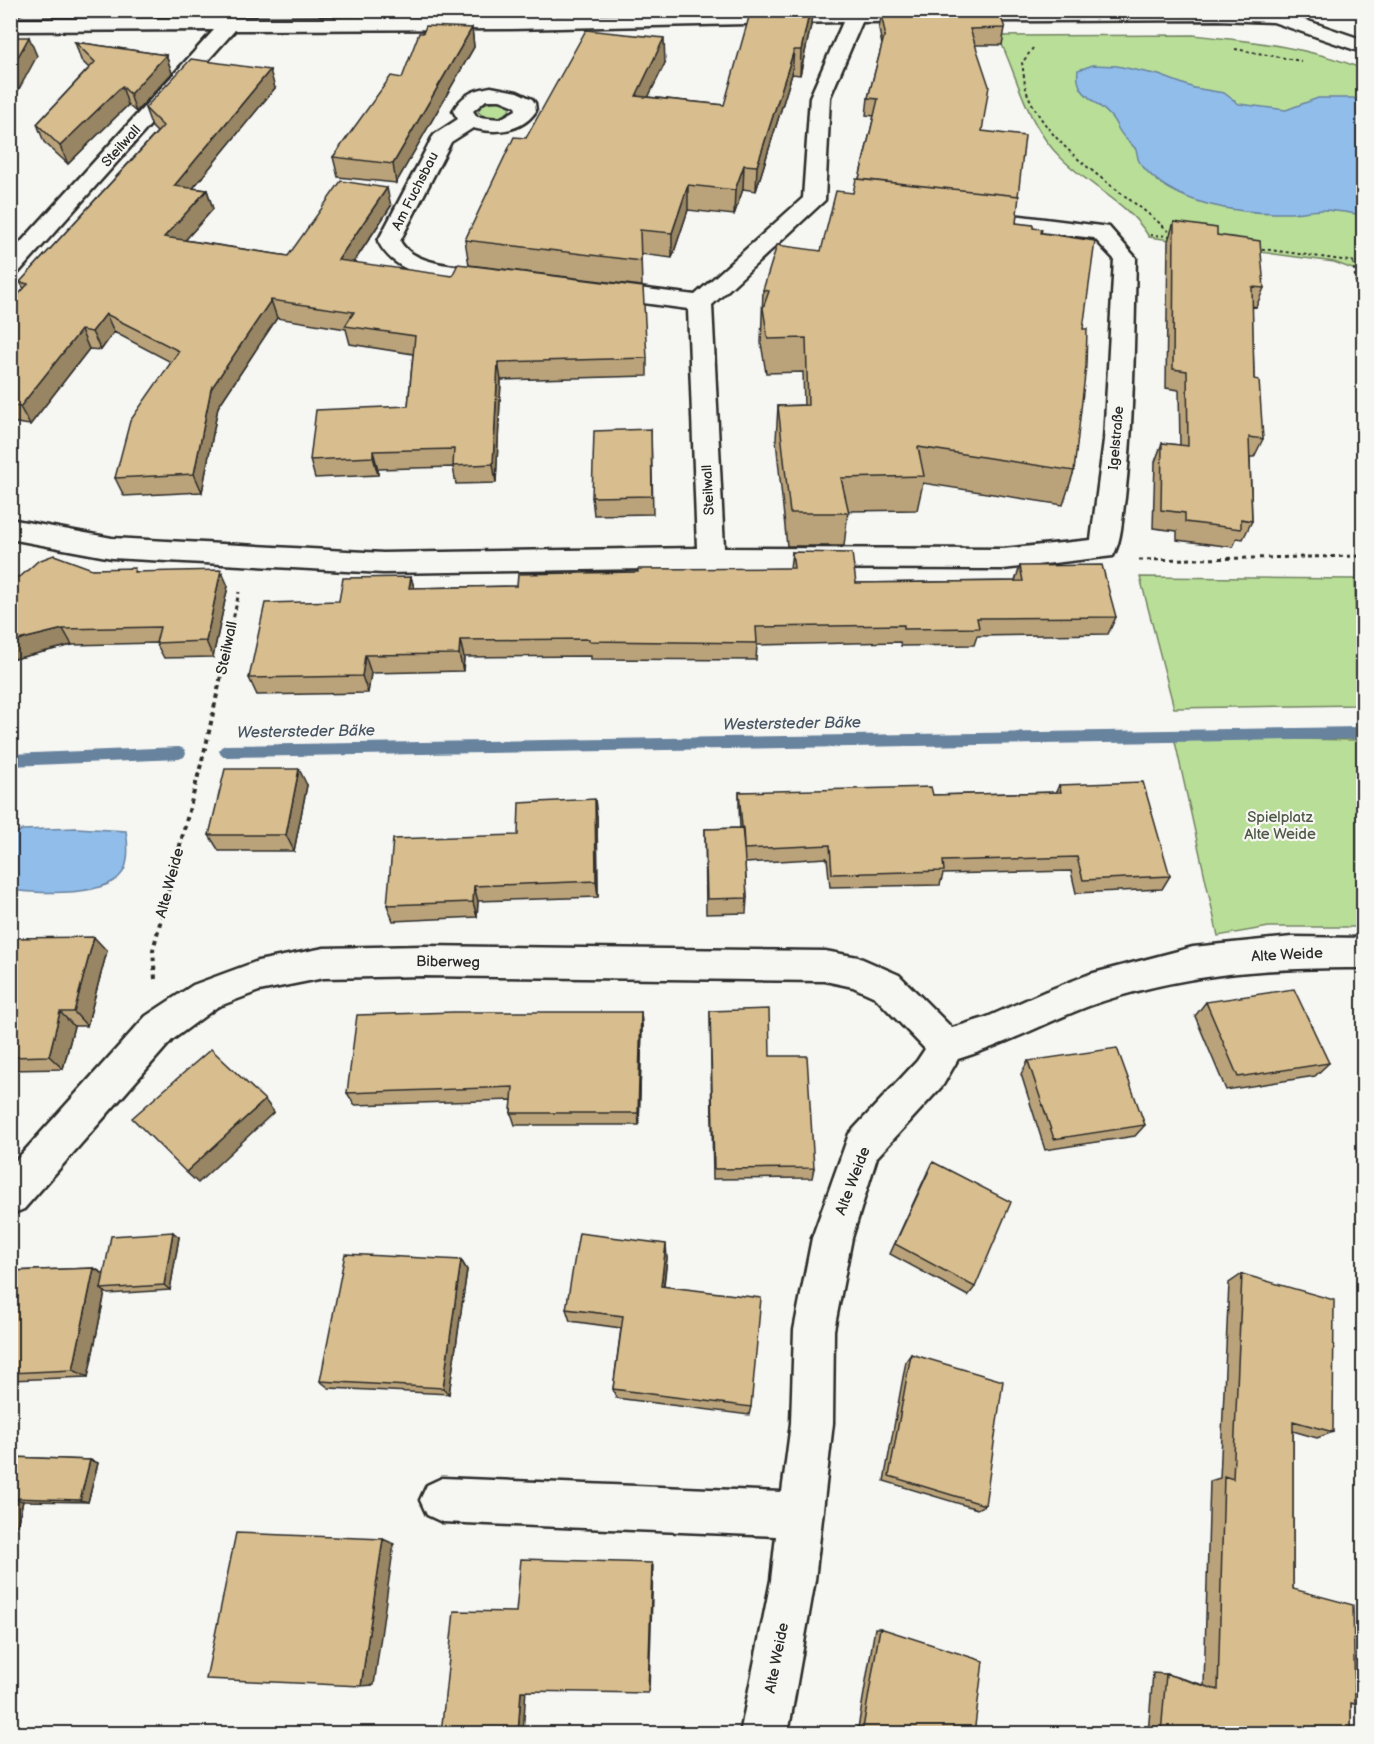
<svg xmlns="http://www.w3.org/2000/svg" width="1374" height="1744" viewBox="0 0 1374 1744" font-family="'Balsamiq Sans',sans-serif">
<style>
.green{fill:#b9de98;stroke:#728462;stroke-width:1.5}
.water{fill:#91bdeb;stroke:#68839e;stroke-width:1.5}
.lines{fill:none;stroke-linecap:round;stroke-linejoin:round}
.stream{fill:#68839e;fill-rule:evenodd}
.street-casing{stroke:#2b2b2b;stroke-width:5}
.path-far2{stroke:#2b2b2b;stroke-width:2;stroke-dasharray:3 3;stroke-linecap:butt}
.path-far1{stroke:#2b2b2b;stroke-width:3;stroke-dasharray:4 4;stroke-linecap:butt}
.path{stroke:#2b2b2b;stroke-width:4;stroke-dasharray:4.5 4.5;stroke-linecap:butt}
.street{fill:#f6f6f2;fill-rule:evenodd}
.wall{fill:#baa37a;stroke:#2b2b2b;stroke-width:1.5}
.shaded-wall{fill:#978563;stroke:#2b2b2b;stroke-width:1.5}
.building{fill:#d8be8e;stroke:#2b2b2b;stroke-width:1.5}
.labels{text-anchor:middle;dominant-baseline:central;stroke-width:4.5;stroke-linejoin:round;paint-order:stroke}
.far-street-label{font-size:14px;fill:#2b2b2b;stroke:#f6f6f2}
.street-label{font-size:15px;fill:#2b2b2b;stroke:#f6f6f2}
.park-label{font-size:15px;fill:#4e5846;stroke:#f6f6f2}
.water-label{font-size:16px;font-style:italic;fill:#4a5765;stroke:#f6f6f2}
</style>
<rect width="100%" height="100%" fill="#f6f6f2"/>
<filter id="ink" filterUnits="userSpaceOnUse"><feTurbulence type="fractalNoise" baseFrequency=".0167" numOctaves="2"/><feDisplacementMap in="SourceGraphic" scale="12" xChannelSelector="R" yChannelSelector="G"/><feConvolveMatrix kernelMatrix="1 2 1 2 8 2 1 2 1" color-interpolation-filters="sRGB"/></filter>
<g filter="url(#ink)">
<path class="green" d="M 1193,35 C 1251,41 1309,47 1363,69 L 1363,273 L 1334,262 L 1149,237 C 1129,203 1089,186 1061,158 C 1025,122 1019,79 998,36 Z
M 497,101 L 506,103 L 510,108 L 508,113 C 498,119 487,120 478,112 L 482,104 Z
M 1140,577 L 1355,579 L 1357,705 L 1174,708 Z
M 1174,737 L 1358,740 L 1364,823 L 1363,927 L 1269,927 L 1218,936 Z"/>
<path class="water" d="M 1093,65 L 1117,66 L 1159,75 L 1194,88 L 1224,93 L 1239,104 L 1286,110 L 1318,98 L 1354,98 L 1363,109 L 1363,215 C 1350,213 1336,210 1323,210 C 1312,210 1301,213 1291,213 C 1241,214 1172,206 1140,163 C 1137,159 1138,155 1136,150 C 1133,144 1125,140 1121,133 C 1117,128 1116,123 1112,118 C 1098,100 1074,96 1078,70 Z
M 76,828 L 126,831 C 128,843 129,856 125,868 C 113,899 37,893 11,890 L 11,836 L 22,830 Z"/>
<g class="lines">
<path class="stream" d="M 1359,727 L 1364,729 L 1364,737 L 1359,739 L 226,757 L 221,755 L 219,751 L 221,747 L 226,745 Z
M 179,747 L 184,749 L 186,753 L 184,757 L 179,759 L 10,766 L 10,754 Z"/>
<g class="street-casing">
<path id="street" d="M 844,10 L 1276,10 L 1364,40 L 1364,53 L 1273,22 L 1218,20 L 862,22 L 830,97 L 825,200 L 712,305 L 724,548 L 1003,549 L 1091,540 L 1104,440 L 1114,259 L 1094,238 L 972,224 L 964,222 L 961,217 L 964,212 L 972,210 L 1109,227 L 1136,258 C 1134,338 1134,418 1125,498 C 1122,516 1122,540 1113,556 L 1003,569 L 711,568 L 383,573 L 112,558 L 10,539 L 10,519 L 112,538 L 383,553 L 697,548 L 688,309 L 598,297 L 590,295 L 586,290 L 590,285 L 598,283 L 695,295 L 803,198 L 810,97 L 843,22 L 511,29 L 235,30 L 18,273 L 10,275 L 10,254 L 214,30 L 10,31 L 10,19 L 511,17 Z
M 491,87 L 517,92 L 532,99 L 535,103 L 536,111 C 522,132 495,134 473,128 L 451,142 L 400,241 C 414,268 471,267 499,270 L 507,272 L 511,277 L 507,282 L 499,284 C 458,279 399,284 378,241 L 432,138 L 435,134 L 458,119 L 453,111 C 462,95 473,90 491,87 ZM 486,100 L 500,100 L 515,106 L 516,110 L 500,119 L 477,117 L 473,111 Z
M 1292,937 L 1364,938 L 1364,968 C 1269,967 1178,974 1089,1006 C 1044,1023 1005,1045 958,1059 L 943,1085 L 877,1157 L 852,1238 L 834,1330 L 833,1423 L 815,1580 L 788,1734 L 740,1734 L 771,1580 L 776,1536 L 442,1522 L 427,1515 L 420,1500 L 427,1485 L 442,1478 L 782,1492 L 791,1423 L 794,1330 L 812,1238 L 849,1134 L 917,1061 L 925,1049 L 875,997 L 853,987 L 825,981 L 423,976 L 324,978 L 259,991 L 217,1007 L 172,1040 L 24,1209 L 10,1215 L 10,1167 L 146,1016 L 193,985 L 258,961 L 324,948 L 423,946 L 825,951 L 858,957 L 899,975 L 952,1028 L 985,1018 L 1044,992 L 1090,974 L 1193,947 Z"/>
</g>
<path class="path-far2" d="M 1033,48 L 1022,63 C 1024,73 1024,86 1028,95 C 1055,157 1127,191 1174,236
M 1235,49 L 1301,61
M 1150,235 L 1173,236
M 1256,248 L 1364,263
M 1353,262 L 1358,297"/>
<path class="path-far1" d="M 1358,296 L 1364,339
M 1139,560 L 1364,556
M 222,672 L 239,592"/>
<path class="path" d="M 155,979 L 153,950 L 207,741 L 222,671"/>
<use href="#street" class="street"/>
</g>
<path class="wall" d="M 623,10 L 669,10 L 669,11 L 625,12 Z
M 882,10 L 1005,28 L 1002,45 L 975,45 L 982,131 L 1018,196 L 1016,223 L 1033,228 L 1041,233 L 1083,329 L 1074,471 L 1063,505 L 923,483 L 917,510 L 848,511 L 844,546 L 787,546 L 776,440 L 778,406 L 804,405 L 803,372 L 766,373 L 761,343 L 763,290 L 821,251 L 853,193 L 859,179 L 874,116 L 866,115 L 868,98 L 882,45 L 879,29 Z
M 811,25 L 800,75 L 792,74 L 756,191 L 743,189 L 734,215 L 688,210 L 672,258 L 641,254 L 642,286 L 469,265 L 465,240 L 526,138 L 665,63 L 648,97 L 724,105 Z
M 472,28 L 474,47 L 396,183 L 338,177 L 333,157 L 402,78 Z
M 75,42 L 166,55 L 172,73 L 136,112 L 128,105 L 68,164 L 44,142 L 37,124 L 89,68 L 81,60 Z
M 275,88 L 193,188 L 207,190 L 213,209 L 185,240 L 288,256 L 391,206 L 354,262 L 647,358 L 647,376 L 501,380 L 496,483 L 456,484 L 453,467 L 378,469 L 378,475 L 315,478 L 310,460 L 408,406 L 413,354 L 350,344 L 346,329 L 277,318 L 218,407 L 202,492 L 124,496 L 115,478 L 171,362 L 114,332 L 101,350 L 89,349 L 30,425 L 10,422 L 10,304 L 24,289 L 20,282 L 157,132 L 152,127 L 145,108 Z
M 1174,222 L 1217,235 L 1264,288 L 1256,307 L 1252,306 L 1254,379 L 1263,439 L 1254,457 L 1250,457 L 1252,521 L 1243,539 L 1237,538 L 1233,547 L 1177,540 L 1177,531 L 1153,528 L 1155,462 L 1162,443 L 1180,445 L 1179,390 L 1166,388 L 1168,241 Z
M 651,429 L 653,514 L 594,515 L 592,497 Z
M 792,552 L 856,583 L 1015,581 L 1020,566 L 1116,617 L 1108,634 L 977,636 L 974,645 L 901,646 L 900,642 L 757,645 L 756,660 L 591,659 L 591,656 L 464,657 L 463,671 L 371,673 L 368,693 L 257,695 L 249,678 L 339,601 L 411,577 L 414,588 L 517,586 L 638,572 L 790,568 Z
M 92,569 L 137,572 L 228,586 L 213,657 L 164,658 L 156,643 L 72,645 L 10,660 Z
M 307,785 L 294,851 L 219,851 L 209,835 Z
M 1059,785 L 1170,876 L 1162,889 L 1076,893 L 1071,871 L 943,874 L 940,885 L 830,887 L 827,858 L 745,863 L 747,898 L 746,913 L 706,914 L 705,829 L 740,828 L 739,807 L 739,792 L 933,795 L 1056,792 Z
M 597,816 L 598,897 L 478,901 L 477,917 L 393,921 L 387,905 L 518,835 Z
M 10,938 L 107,951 L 87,1026 L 74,1026 L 63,1069 L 10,1070 Z
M 1206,1002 L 1329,1063 L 1315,1076 L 1226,1090 L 1195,1016 Z
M 710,1011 L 770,1056 L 814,1168 L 812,1178 L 713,1179 Z
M 641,1012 L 642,1026 L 639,1125 L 515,1125 L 511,1113 L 512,1100 L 355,1105 L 347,1093 Z
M 1028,1061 L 1145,1125 L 1135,1136 L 1045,1150 L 1021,1074 Z
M 927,1173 L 975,1287 L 968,1296 L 890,1254 Z
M 179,1237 L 170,1290 L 108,1294 L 105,1292 L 88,1377 L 10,1380 L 10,1271 L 94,1268 L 104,1274 Z
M 667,1258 L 664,1286 L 751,1407 L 749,1415 L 616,1398 L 613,1389 L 621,1328 L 570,1321 L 566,1309 Z
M 461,1260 L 467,1270 L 449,1394 L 329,1388 L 320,1381 Z
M 1242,1274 L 1333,1432 L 1317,1438 L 1293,1431 L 1293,1589 L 1355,1704 L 1351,1703 L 1351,1734 L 1148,1734 L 1153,1673 L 1166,1674 L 1204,1685 L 1210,1481 L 1220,1478 L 1229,1283 Z
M 911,1354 L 985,1505 L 977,1509 L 884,1481 L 906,1361 Z
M 10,1457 L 90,1460 L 98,1463 L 88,1502 L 21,1501 L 23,1501 L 10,1554 Z
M 875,1628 L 880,1628 L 974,1734 L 857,1734 Z"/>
<path class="shaded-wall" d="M 10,10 L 35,10 L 10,18 Z
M 810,10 L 812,10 L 811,25 L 800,75 L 801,50 Z
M 472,28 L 474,47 L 396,183 L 393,164 Z
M 29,37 L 37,56 L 13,100 L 10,93 L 10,71 Z
M 664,38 L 665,63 L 637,120 L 636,96 Z
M 794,50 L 792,74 L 756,191 L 757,166 Z
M 166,55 L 172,73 L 136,112 L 130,94 Z
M 270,70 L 275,88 L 180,204 L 174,186 Z
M 122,86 L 128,105 L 68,164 L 60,146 Z
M 744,165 L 743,189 L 734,215 L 735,190 Z
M 688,185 L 688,210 L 672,258 L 672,233 Z
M 387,188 L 391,206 L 343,278 L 338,260 Z
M 207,190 L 213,209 L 171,256 L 164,237 Z
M 271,300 L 277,318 L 218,407 L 202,492 L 194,474 L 211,389 Z
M 106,314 L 114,332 L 101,350 L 92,332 Z
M 81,330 L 89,349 L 30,425 L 20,407 Z
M 498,362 L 501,380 L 496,483 L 493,464 Z
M 373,451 L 378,469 L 378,475 L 373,457 Z
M 221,570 L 228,586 L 213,657 L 206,641 Z
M 411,577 L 416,595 L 409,588 Z
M 63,629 L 72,645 L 10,660 L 10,642 Z
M 460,640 L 464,657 L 463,671 L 459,654 Z
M 365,655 L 371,673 L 368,693 L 362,676 Z
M 299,769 L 307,785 L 294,851 L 286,835 Z
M 595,799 L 597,816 L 598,897 L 596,881 Z
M 474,886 L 478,901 L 477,917 L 473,902 Z
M 94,937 L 107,951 L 87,1026 L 74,1012 Z
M 60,1012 L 74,1026 L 63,1069 L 49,1056 Z
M 641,1012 L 642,1026 L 639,1125 L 638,1113 Z
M 265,1100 L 274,1112 L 198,1183 L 186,1172 Z
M 173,1232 L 179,1237 L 170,1290 L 164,1285 Z
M 666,1244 L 667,1258 L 662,1298 L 661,1286 Z
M 461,1260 L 467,1270 L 449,1394 L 443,1388 Z
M 94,1268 L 108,1277 L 101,1289 L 105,1292 L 88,1377 L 73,1370 Z
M 90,1460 L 98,1463 L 88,1502 L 80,1500 Z
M 10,1498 L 23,1501 L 10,1554 Z
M 383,1539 L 394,1544 L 374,1685 L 361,1686 Z
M 652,1563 L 653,1566 L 649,1691 L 648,1693 Z
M 526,1689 L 523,1734 L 518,1734 L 521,1691 Z"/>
<path class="building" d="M 751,10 L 810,10 L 801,50 L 794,50 L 757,166 L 744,165 L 735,190 L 688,185 L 672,233 L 640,230 L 641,261 L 465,240 L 514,137 L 526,138 L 586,30 L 664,38 L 636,96 L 724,105 Z
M 882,10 L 998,10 L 1005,28 L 970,29 L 989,86 L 982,131 L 1025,136 L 1018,196 L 859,179 L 878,99 L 868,98 L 885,33 L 881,13 Z
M 426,26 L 472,28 L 393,164 L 333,157 L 391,76 L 402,78 L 419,33 L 423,33 Z
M 10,37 L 29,37 L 10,71 Z
M 75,42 L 166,55 L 130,94 L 122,86 L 60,146 L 37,124 L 95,62 Z
M 191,59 L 270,70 L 174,186 L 207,190 L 164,237 L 288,256 L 341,181 L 387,188 L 338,260 L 452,276 L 458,264 L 643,287 L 647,358 L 498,362 L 493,464 L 453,466 L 454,449 L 373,451 L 373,457 L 310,460 L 316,410 L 408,406 L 415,336 L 345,326 L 354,312 L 271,300 L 211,389 L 194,474 L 115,478 L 130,421 L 179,351 L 106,314 L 92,332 L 81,330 L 20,407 L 10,405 L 10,304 L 28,284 L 20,282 L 163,126 L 145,108 Z
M 856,179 L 1019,196 L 1016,223 L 1033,225 L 1033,228 L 1042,229 L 1041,233 L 1095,241 L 1083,329 L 1087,329 L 1086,366 L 1074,471 L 918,447 L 924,476 L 841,478 L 849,513 L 790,513 L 778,406 L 808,405 L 806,338 L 768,339 L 763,308 L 769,291 L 763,290 L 777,245 L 821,251 L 836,191 L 853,193 Z
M 1174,222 L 1217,228 L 1217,235 L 1260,241 L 1264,288 L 1252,287 L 1254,379 L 1259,380 L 1263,439 L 1249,437 L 1252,521 L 1241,519 L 1241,529 L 1185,522 L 1185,513 L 1161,510 L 1162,443 L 1188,446 L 1187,371 L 1173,369 Z
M 651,429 L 652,496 L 592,497 L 594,431 Z
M 792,552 L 852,553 L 856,583 L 1023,581 L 1020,566 L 1102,565 L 1116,617 L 977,618 L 979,628 L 904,629 L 904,625 L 756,627 L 757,643 L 589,641 L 589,639 L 460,640 L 459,654 L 365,655 L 362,676 L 249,678 L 265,603 L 339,601 L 343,578 L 411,577 L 409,588 L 517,586 L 518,574 L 638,572 L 638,569 L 794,568 Z
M 54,555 L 92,569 L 135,568 L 134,572 L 221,570 L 206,641 L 156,643 L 160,627 L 63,629 L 10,642 L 10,579 L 21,576 L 38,561 Z
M 225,769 L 299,769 L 286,835 L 209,835 Z
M 1143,782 L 1170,876 L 1083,880 L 1077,857 L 943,861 L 944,871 L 832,874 L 830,845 L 744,849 L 739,792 L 931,787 L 933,795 L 1061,792 L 1059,785 Z
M 595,799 L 596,881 L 474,886 L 473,902 L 387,905 L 393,839 L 518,835 L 519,803 Z
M 743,828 L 747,898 L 707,899 L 705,829 Z
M 94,937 L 74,1012 L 60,1012 L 49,1056 L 10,1057 L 10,938 Z
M 1294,989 L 1329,1063 L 1238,1077 L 1206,1002 Z
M 769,1009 L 770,1056 L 807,1056 L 814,1168 L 714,1169 L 710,1011 Z
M 454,1012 L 641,1012 L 638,1113 L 511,1113 L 513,1087 L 347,1093 L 357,1015 Z
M 1117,1048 L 1145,1125 L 1054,1139 L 1028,1061 Z
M 211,1049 L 265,1100 L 186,1172 L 132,1118 Z
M 933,1162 L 1011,1202 L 975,1287 L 895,1244 Z
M 173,1232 L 164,1285 L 101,1289 L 111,1236 Z
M 579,1233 L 666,1244 L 661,1286 L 761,1298 L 751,1407 L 613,1389 L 623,1316 L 566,1309 Z
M 345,1254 L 461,1260 L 443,1388 L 320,1381 Z
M 94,1268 L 73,1370 L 10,1373 L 10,1271 Z
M 1242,1274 L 1334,1300 L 1333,1432 L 1293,1421 L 1293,1589 L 1353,1605 L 1355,1704 L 1351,1703 L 1351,1734 L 1161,1734 L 1166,1674 L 1218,1690 L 1224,1476 L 1233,1479 Z
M 911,1354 L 1003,1381 L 985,1505 L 889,1476 Z
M 10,1457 L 90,1460 L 80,1500 L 10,1498 Z
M 236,1533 L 383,1539 L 361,1686 L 206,1679 Z
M 521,1559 L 652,1563 L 648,1693 L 521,1691 L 518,1734 L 441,1734 L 454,1611 L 516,1612 Z
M 880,1628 L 983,1661 L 974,1734 L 862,1734 Z"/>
</g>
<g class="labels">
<g class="far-street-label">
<text transform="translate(121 146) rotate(-48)">Steilwall</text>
<text transform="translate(415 191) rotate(-63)">Am Fuchsbau</text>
<text transform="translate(1116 438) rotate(-85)">Igelstraße</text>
<text transform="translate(708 490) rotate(-93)">Steilwall</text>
</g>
<g class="street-label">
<text transform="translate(227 648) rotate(-78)">Steilwall</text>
<text transform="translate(170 883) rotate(-75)">Alte Weide</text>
<text transform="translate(1287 955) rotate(-3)">Alte Weide</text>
<text transform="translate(448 962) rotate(1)">Biberweg</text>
<text transform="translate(853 1181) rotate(-69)">Alte Weide</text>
<text transform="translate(777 1658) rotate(-79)">Alte Weide</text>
</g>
<g class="park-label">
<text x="1280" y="817">Spielplatz<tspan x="1280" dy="17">Alte Weide</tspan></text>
</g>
<g class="water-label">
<text transform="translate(792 724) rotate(-1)">Westersteder Bäke</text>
<text transform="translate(306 732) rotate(-1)">Westersteder Bäke</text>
</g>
</g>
<rect width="1374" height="1744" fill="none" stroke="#f6f6f2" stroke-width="36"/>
<rect x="18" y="18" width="1338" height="1708" fill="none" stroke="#2b2b2b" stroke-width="2" filter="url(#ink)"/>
</svg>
